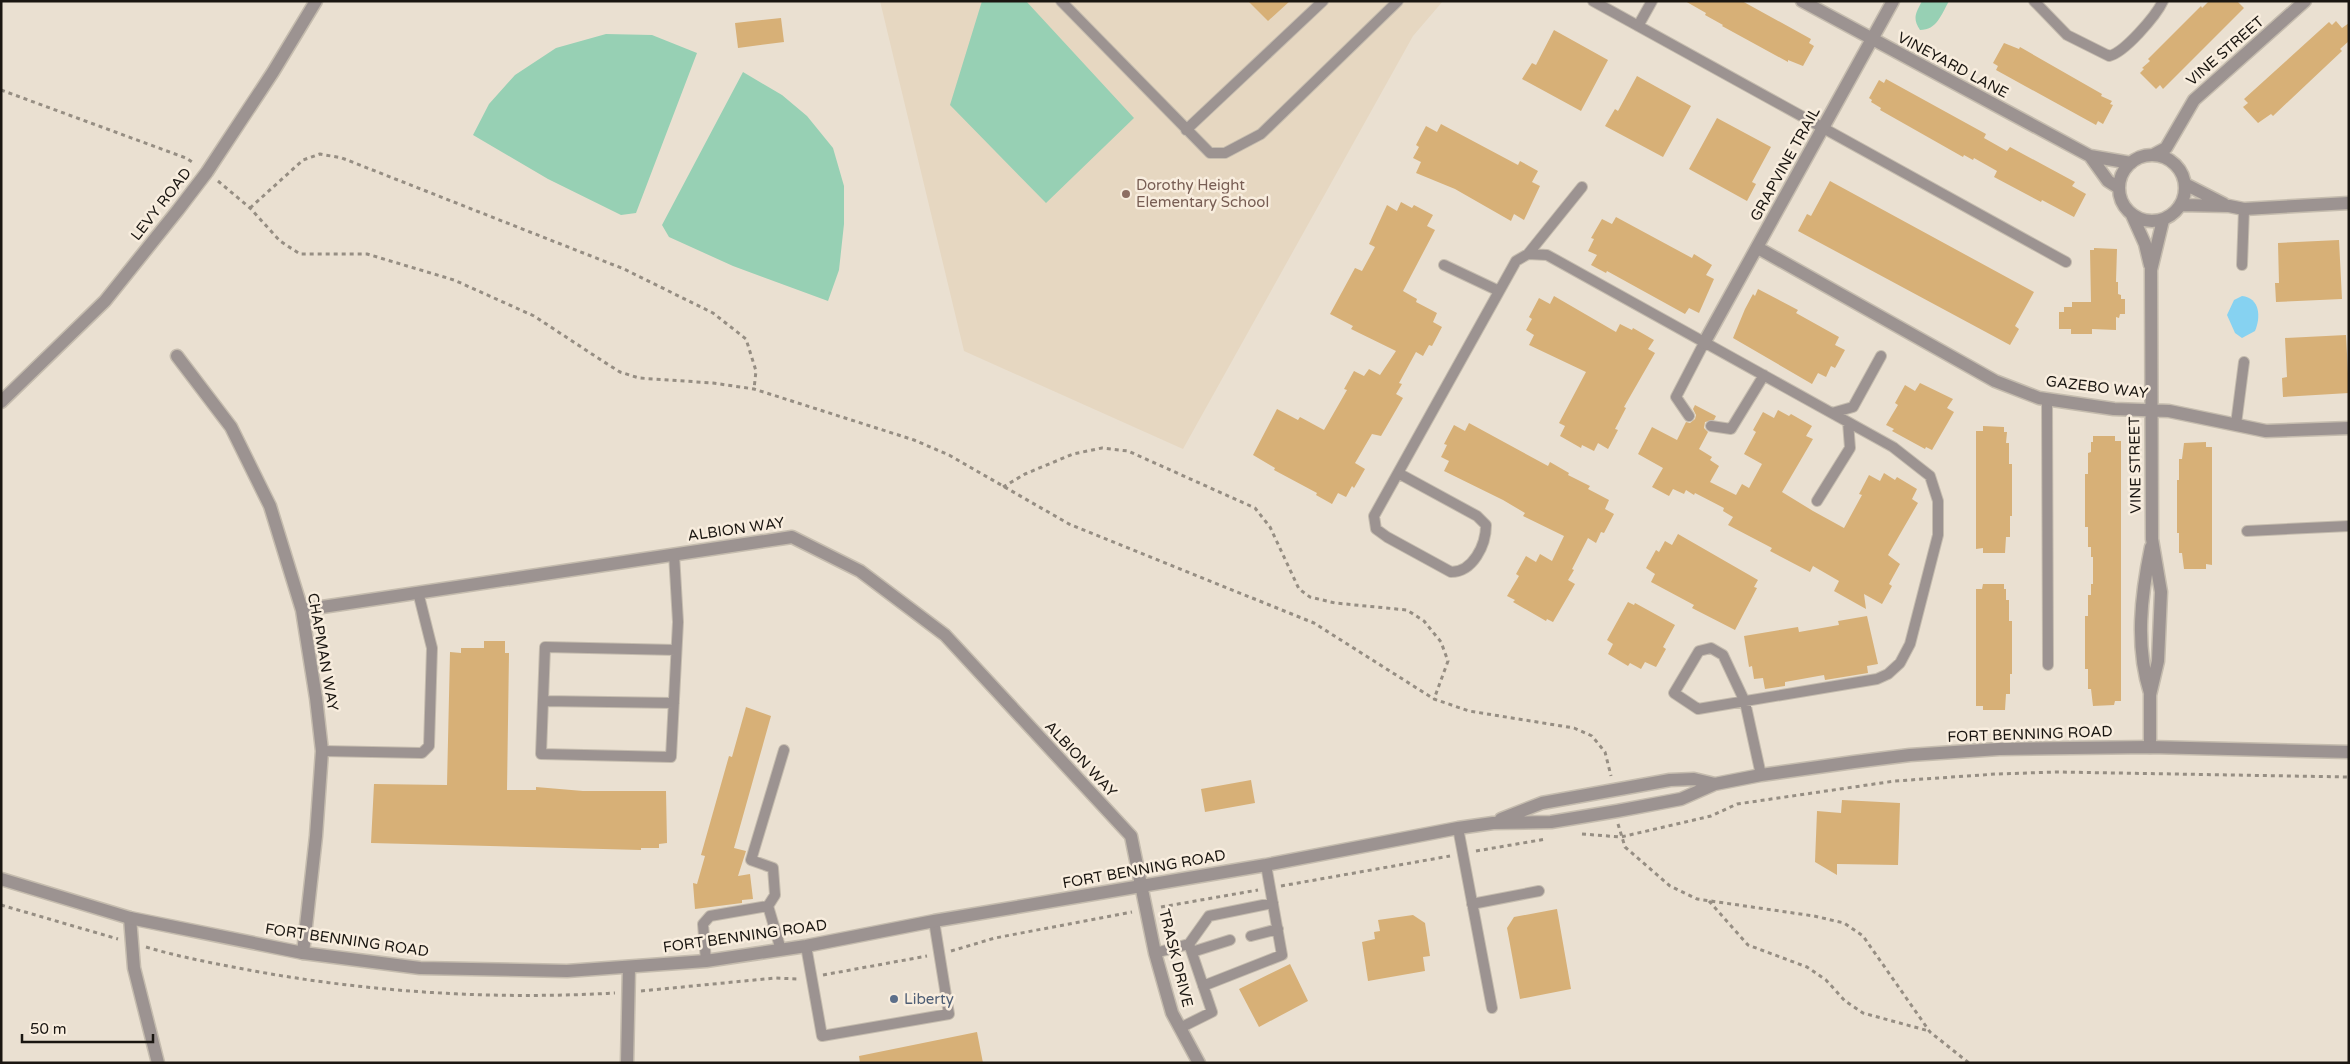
<svg xmlns="http://www.w3.org/2000/svg" width="2350" height="1064" viewBox="0 0 2350 1064" font-family="'Varela Round',sans-serif">
<style>
.built{fill:#e6d7c1}
.green{fill:#97d0b4}
.water{fill:#86d2f1}
.building{fill:#d7b077}
.lines{fill:none;stroke-linecap:round;stroke-linejoin:round}
.service-casing{stroke:#c5bcae;stroke-width:12}
.minor-casing{stroke:#c5bcae;stroke-width:15}
.tertiary-casing{stroke:#c5bcae;stroke-width:15}
.path{stroke:#968e83;stroke-width:3;stroke-dasharray:4 4;stroke-linecap:butt}
.service{stroke:#9c9391;stroke-width:10}
.minor{stroke:#9c9391;stroke-width:12}
.tertiary{stroke:#9c9391;stroke-width:12}
.education-dot{fill:#8d6e63;stroke:#f8edde;stroke-width:2}
.service-dot{fill:#5c6f8a;stroke:#f8edde;stroke-width:2}
.labels{text-anchor:middle;dominant-baseline:central;stroke-width:5;stroke-linejoin:round;paint-order:stroke}
.street-label{font-size:15px;fill:#1a1611;stroke:#f8edde}
.education-label{font-size:15px;fill:#785e54;stroke:#f8edde;text-anchor:start}
.service-label{font-size:15px;fill:#4e5e75;stroke:#f8edde;text-anchor:start}
</style>
<rect width="100%" height="100%" fill="#eae0d1"/>
<path class="built" d="M 880,1 L 1443,1 L 1413,36 L 1183,449 L 964,351 Z"/>
<path class="green" d="M 982,1 L 1026,1 L 1134,118 L 1046,203 L 950,105 Z
M 1922,1 L 1949,1 C 1941,15 1937,30 1920,30 C 1912,18 1916,13 1922,1 Z
M 606,34 L 652,35 L 697,53 L 636,213 L 621,215 L 548,179 L 473,135 L 489,104 L 515,75 L 556,48 Z
M 743,72 L 782,95 L 807,116 L 833,148 L 844,186 L 844,224 L 839,270 L 828,301 L 733,266 L 669,237 L 662,225 Z"/>
<path class="water" d="M 2242,296 C 2260,298 2261,317 2255,331 L 2242,338 L 2235,333 L 2227,315 L 2234,300 Z"/>
<path class="building" d="M 1248,1 L 1290,1 L 1268,21 Z
M 1685,1 L 1742,1 L 1811,39 L 1809,43 L 1814,46 L 1803,66 L 1788,60 L 1788,62 L 1722,26 L 1723,25 L 1705,15 L 1706,13 Z
M 2209,1 L 2237,1 L 2244,8 L 2163,89 L 2160,85 L 2156,89 L 2140,73 L 2144,69 L 2142,68 L 2150,61 L 2148,59 L 2201,6 L 2202,8 Z
M 781,18 L 784,42 L 738,48 L 735,23 Z
M 2336,21 L 2342,28 L 2349,23 L 2349,41 L 2340,49 L 2342,51 L 2273,116 L 2271,114 L 2258,123 L 2243,107 L 2248,103 L 2244,99 L 2329,22 L 2332,25 Z
M 1554,30 L 1608,60 L 1581,111 L 1522,79 L 1532,63 L 1536,65 Z
M 2004,43 L 2019,49 L 2020,47 L 2102,94 L 2101,96 L 2112,101 L 2110,104 L 2113,105 L 2103,124 L 2098,121 L 2096,125 L 1996,70 L 1998,66 L 1993,63 Z
M 1637,76 L 1691,106 L 1663,157 L 1605,126 L 1615,109 L 1618,111 Z
M 1886,79 L 1986,134 L 1984,138 L 2007,151 L 2010,147 L 2075,182 L 2072,186 L 2086,194 L 2074,217 L 2042,200 L 2041,202 L 1994,177 L 1997,171 L 1974,158 L 1973,160 L 1964,155 L 1963,157 L 1880,110 L 1881,108 L 1871,102 L 1872,100 L 1869,98 L 1879,80 L 1884,83 Z
M 1717,118 L 1771,147 L 1752,182 L 1756,184 L 1747,201 L 1689,169 Z
M 1441,124 L 1518,165 L 1520,161 L 1538,171 L 1532,182 L 1540,186 L 1524,220 L 1514,214 L 1511,221 L 1455,189 L 1416,173 L 1421,162 L 1413,158 L 1419,147 L 1416,145 L 1426,126 L 1437,132 Z
M 1830,181 L 2034,292 L 2015,326 L 2019,329 L 2010,345 L 1798,231 L 1807,214 L 1811,216 Z
M 1401,202 L 1412,208 L 1414,205 L 1433,215 L 1427,226 L 1435,230 L 1403,291 L 1417,299 L 1416,302 L 1437,313 L 1433,322 L 1442,327 L 1432,346 L 1429,345 L 1423,356 L 1416,352 L 1399,383 L 1402,384 L 1396,394 L 1403,398 L 1381,436 L 1372,434 L 1355,463 L 1365,469 L 1354,488 L 1352,486 L 1346,497 L 1338,493 L 1332,504 L 1316,495 L 1317,493 L 1274,470 L 1275,468 L 1253,455 L 1277,409 L 1298,420 L 1300,417 L 1324,430 L 1347,390 L 1344,389 L 1354,371 L 1364,376 L 1369,369 L 1380,375 L 1396,351 L 1351,329 L 1353,326 L 1330,314 L 1355,268 L 1362,271 L 1375,247 L 1369,244 L 1387,205 L 1397,211 Z
M 1616,217 L 1692,258 L 1694,254 L 1712,265 L 1706,275 L 1714,279 L 1699,313 L 1689,308 L 1685,314 L 1607,271 L 1606,273 L 1591,265 L 1597,255 L 1588,251 L 1594,239 L 1591,238 L 1602,219 L 1612,224 Z
M 2339,240 L 2342,299 L 2276,302 L 2275,283 L 2279,283 L 2278,243 Z
M 2094,248 L 2117,249 L 2116,282 L 2118,282 L 2118,294 L 2121,295 L 2121,299 L 2125,299 L 2125,314 L 2120,314 L 2119,318 L 2116,317 L 2116,330 L 2092,329 L 2092,334 L 2071,334 L 2071,329 L 2059,329 L 2059,312 L 2064,312 L 2064,307 L 2072,307 L 2072,302 L 2091,302 L 2090,250 L 2094,250 Z
M 1758,289 L 1798,310 L 1796,313 L 1839,337 L 1835,345 L 1845,350 L 1835,368 L 1831,366 L 1826,377 L 1818,373 L 1812,384 L 1733,338 L 1745,309 L 1753,294 L 1755,296 Z
M 1554,296 L 1616,332 L 1620,324 L 1632,330 L 1633,328 L 1654,340 L 1648,349 L 1655,353 L 1624,407 L 1626,408 L 1615,429 L 1618,430 L 1608,449 L 1598,443 L 1594,451 L 1582,445 L 1581,448 L 1560,436 L 1565,426 L 1559,423 L 1586,372 L 1529,345 L 1534,335 L 1526,330 L 1532,319 L 1529,317 L 1539,298 L 1550,304 Z
M 2346,335 L 2349,393 L 2283,397 L 2282,378 L 2287,377 L 2285,338 Z
M 1920,383 L 1953,399 L 1947,408 L 1954,412 L 1932,450 L 1926,447 L 1925,449 L 1892,431 L 1894,429 L 1886,425 L 1898,405 L 1895,403 L 1905,385 L 1915,391 Z
M 1695,405 L 1716,416 L 1714,420 L 1705,422 L 1704,428 L 1708,432 L 1699,449 L 1712,457 L 1710,460 L 1719,466 L 1710,482 L 1736,495 L 1742,484 L 1749,488 L 1762,464 L 1744,454 L 1756,432 L 1753,430 L 1763,412 L 1774,418 L 1778,410 L 1789,416 L 1791,414 L 1812,426 L 1806,436 L 1813,439 L 1782,492 L 1813,511 L 1844,528 L 1862,495 L 1859,494 L 1869,475 L 1880,481 L 1884,473 L 1895,480 L 1897,477 L 1917,489 L 1912,499 L 1918,503 L 1888,555 L 1900,564 L 1889,584 L 1892,586 L 1882,604 L 1864,594 L 1866,609 L 1834,591 L 1839,581 L 1813,566 L 1810,572 L 1770,551 L 1772,548 L 1728,525 L 1733,517 L 1723,511 L 1724,508 L 1695,493 L 1694,495 L 1686,490 L 1684,494 L 1673,489 L 1669,496 L 1652,487 L 1663,468 L 1638,454 L 1652,427 L 1677,440 L 1686,422 L 1690,423 L 1695,419 L 1696,415 L 1693,409 Z
M 1469,423 L 1548,466 L 1550,462 L 1569,473 L 1568,475 L 1590,486 L 1588,489 L 1609,500 L 1605,509 L 1614,514 L 1604,533 L 1601,532 L 1596,543 L 1588,538 L 1572,569 L 1574,570 L 1568,580 L 1575,584 L 1553,622 L 1547,619 L 1546,621 L 1513,602 L 1515,600 L 1507,596 L 1519,576 L 1516,574 L 1526,556 L 1536,562 L 1540,554 L 1552,561 L 1564,536 L 1523,516 L 1525,513 L 1503,500 L 1444,471 L 1449,461 L 1441,457 L 1447,445 L 1444,444 L 1454,425 L 1465,431 Z
M 1983,426 L 2004,427 L 2004,432 L 2007,432 L 2006,443 L 2009,443 L 2009,464 L 2012,464 L 2012,516 L 2010,516 L 2010,537 L 2006,537 L 2005,553 L 1983,553 L 1983,548 L 1976,549 L 1976,431 L 1983,431 Z
M 2093,436 L 2115,436 L 2115,441 L 2121,441 L 2121,701 L 2115,701 L 2114,705 L 2093,706 L 2091,689 L 2088,689 L 2088,669 L 2085,669 L 2085,616 L 2088,616 L 2088,595 L 2091,595 L 2091,584 L 2093,584 L 2093,557 L 2091,557 L 2091,547 L 2088,547 L 2088,527 L 2085,527 L 2085,474 L 2088,474 L 2088,453 L 2091,452 L 2091,442 L 2093,442 Z
M 2206,442 L 2206,447 L 2212,447 L 2212,565 L 2206,564 L 2206,569 L 2184,569 L 2182,553 L 2179,553 L 2179,533 L 2177,533 L 2177,480 L 2179,480 L 2179,459 L 2182,459 L 2184,443 Z
M 1678,534 L 1758,580 L 1754,587 L 1757,588 L 1735,630 L 1692,608 L 1694,605 L 1651,582 L 1655,574 L 1646,568 L 1656,550 L 1659,552 L 1665,541 L 1672,545 Z
M 1983,584 L 2004,584 L 2004,589 L 2006,589 L 2006,600 L 2009,600 L 2009,621 L 2012,621 L 2012,674 L 2010,674 L 2010,694 L 2006,694 L 2005,710 L 1983,710 L 1983,706 L 1976,706 L 1976,589 L 1982,589 Z
M 1628,602 L 1634,605 L 1635,603 L 1675,625 L 1663,647 L 1666,649 L 1656,667 L 1645,662 L 1641,669 L 1630,663 L 1628,666 L 1608,654 L 1613,644 L 1607,640 Z
M 1867,616 L 1878,664 L 1867,666 L 1868,673 L 1825,680 L 1824,675 L 1785,682 L 1785,686 L 1765,689 L 1763,678 L 1754,679 L 1752,666 L 1749,667 L 1744,636 L 1798,627 L 1799,632 L 1839,625 L 1838,621 Z
M 484,641 L 505,641 L 505,653 L 509,653 L 507,790 L 536,790 L 536,787 L 583,791 L 666,791 L 667,843 L 659,844 L 659,848 L 641,848 L 641,850 L 371,843 L 374,784 L 447,785 L 450,652 L 461,653 L 461,648 L 484,648 Z
M 746,707 L 771,716 L 734,848 L 746,851 L 738,876 L 750,874 L 753,899 L 742,900 L 742,903 L 695,909 L 693,883 L 697,884 L 705,856 L 701,855 L 729,756 L 732,757 Z
M 1251,780 L 1255,803 L 1205,812 L 1201,789 Z
M 1842,800 L 1900,803 L 1898,865 L 1837,864 L 1837,875 L 1815,862 L 1817,811 L 1841,813 Z
M 1557,909 L 1571,989 L 1520,999 L 1507,928 L 1514,917 Z
M 1413,915 L 1425,923 L 1430,956 L 1423,957 L 1425,971 L 1368,981 L 1362,942 L 1375,939 L 1374,932 L 1380,931 L 1378,920 Z
M 1290,964 L 1308,1001 L 1259,1027 L 1239,989 Z
M 977,1032 L 983,1063 L 860,1063 L 859,1056 Z"/>
<g class="lines">
<g class="service-casing">
<path id="service" d="M 1061,1 L 1210,153 L 1225,153 L 1261,134 L 1398,1
M 1593,1 L 2066,262
M 2034,1 L 2067,35 L 2109,56 C 2124,53 2156,16 2163,1
M 1638,26 L 1652,1
M 1186,130 L 1323,1
M 1528,254 L 1582,187
M 1444,265 L 1499,291
M 2242,265 L 2244,209
M 2047,399 L 2048,665
M 1832,413 L 1853,407 L 1881,356
M 1689,416 L 1676,397 L 1704,343
M 2236,424 L 2244,362
M 1711,426 L 1731,429 L 1764,375
M 1398,473 L 1477,516 L 1486,525 C 1486,545 1473,572 1451,572 L 1387,537 L 1376,529 L 1374,516 L 1516,261 L 1528,254 L 1547,255 L 1893,447 L 1930,476 L 1938,501 L 1938,535 L 1910,644 L 1900,663 L 1888,674 L 1877,679 L 1698,709 L 1674,693 L 1699,651 L 1711,648 L 1723,655 L 1745,702 L 1761,775
M 1817,501 L 1850,448 L 1848,422
M 2247,531 L 2349,526
M 674,554 L 678,622 L 671,757 L 541,754 L 545,647 L 676,650
M 543,701 L 674,703
M 322,751 L 422,753 L 429,746 L 432,648 L 418,592
M 1458,828 L 1492,1008
M 1472,904 L 1539,891
M 768,906 L 775,895 L 773,868 L 751,860 L 784,750
M 1251,936 L 1278,929
M 1189,944 L 1209,916 L 1273,903
M 806,946 L 822,1036 L 949,1014 L 934,921
M 1192,952 L 1230,940
M 1155,953 L 1189,944 L 1212,1012 L 1180,1028
M 706,961 L 703,924 L 710,916 L 768,906 L 781,950
M 1203,986 L 1282,955 L 1266,865"/>
</g>
<g class="minor-casing">
<path id="minor" d="M 1802,1 L 2090,156 L 2131,163
M2119 188a33 33 0 1 1 66 0a33 33 0 1 1-66 0Z
M 2153,155 L 2166,148 L 2194,100 L 2305,1
M 2090,156 L 2108,181 L 2119,188
M 2185,184 L 2224,204
M 2180,205 L 2229,206 L 2244,209 L 2349,203
M 2132,215 L 2145,244 L 2150,265
M 1758,248 L 1995,381 L 2039,398 L 2114,409 L 2169,411 L 2266,431 L 2349,428
M 1704,343 L 1893,1
M 177,356 L 231,427 L 270,506 L 302,610 L 316,698 L 322,751 L 316,836 L 303,953
M 1,402 L 105,301 L 178,210 L 207,172 L 273,72 L 316,1
M 302,610 L 792,537 L 860,571 L 945,635 L 1131,836 L 1155,953 L 1172,1013 L 1199,1063
M 2150,693 C 2135,646 2141,595 2151,547
M 2150,747 L 2150,695 L 2158,661 L 2161,592 L 2152,539 L 2151,270 L 2163,220
M 130,918 L 134,968 L 158,1063
M 627,1063 L 629,967"/>
</g>
<g class="tertiary-casing">
<path id="tertiary" d="M 1501,819 L 1542,803 L 1670,780 L 1694,779 L 1715,784
M 1,879 L 130,918 L 303,953 L 420,968 L 567,971 L 706,961 L 806,946 L 934,921 L 1266,865 L 1458,828 L 1493,823 L 1551,822 L 1617,811 L 1681,799 L 1715,784 L 1761,775 L 1854,762 L 1910,755 L 1999,749 L 2150,747 L 2349,752"/>
</g>
<path class="path" d="M 1,90 L 186,158 L 195,164
M 218,181 L 250,208 L 280,241 L 300,254 L 367,254 L 454,280 L 534,316 L 601,360 L 620,372 L 639,378 L 713,383 L 754,389 L 914,440 L 949,455 L 1069,524 L 1314,623 L 1434,699 L 1469,711 L 1574,728 L 1592,736 L 1605,752 L 1611,776
M 250,208 L 303,160 L 320,154 L 342,158 L 624,269 L 713,313 L 746,339 L 756,371 L 754,389
M 1003,487 L 1025,474 L 1073,454 L 1102,448 L 1128,451 L 1255,508 L 1270,527 L 1299,589 L 1310,597 L 1335,603 L 1407,610 L 1424,621 L 1441,642 L 1448,661 L 1434,699
M 1618,824 L 1625,847 L 1670,886 L 1697,899 L 1814,916 L 1844,923 L 1863,936 L 1930,1032 L 1969,1063
M 1582,834 L 1621,837 L 1711,816 L 1737,804 L 1895,781 L 1996,774 L 2058,772 L 2349,777
M 1476,851 L 1546,839
M 1281,886 L 1450,856
M 1709,901 L 1748,945 L 1807,967 L 1826,980 L 1845,1001 L 1863,1013 L 1929,1031
M 1,905 L 118,939
M 1161,907 L 1258,890
M 146,947 C 176,956 207,962 238,968 C 362,992 489,1000 615,993
M 951,951 L 995,938 L 1132,912
M 823,975 L 927,956
M 641,991 L 775,978 L 799,979"/>
<use href="#service" class="service"/>
<use href="#minor" class="minor"/>
<use href="#tertiary" class="tertiary"/>
</g>
<circle class="education-dot" cx="1126" cy="194" r="5"/>
<circle class="service-dot" cx="894" cy="999" r="5"/>
<g class="labels">
<g class="street-label">
<text transform="translate(2225 51) rotate(-41)">VINE STREET</text>
<text transform="translate(1953 65) rotate(28)">VINEYARD LANE</text>
<text transform="translate(1785 164) rotate(-61)">GRAPVINE TRAIL</text>
<text transform="translate(161 204) rotate(-52)">LEVY ROAD</text>
<text transform="translate(2097 387) rotate(7)">GAZEBO WAY</text>
<text transform="translate(2135 465) rotate(-91)">VINE STREET</text>
<text transform="translate(736 529) rotate(-8)">ALBION WAY</text>
<text transform="translate(323 652) rotate(80)">CHAPMAN WAY</text>
<text transform="translate(2030 734) rotate(-2)">FORT BENNING ROAD</text>
<text transform="translate(1081 759) rotate(47)">ALBION WAY</text>
<text transform="translate(1144 869) rotate(-10)">FORT BENNING ROAD</text>
<text transform="translate(745 936) rotate(-8)">FORT BENNING ROAD</text>
<text transform="translate(347 940) rotate(8)">FORT BENNING ROAD</text>
<text transform="translate(1176 958) rotate(76)">TRASK DRIVE</text>
</g>
<g class="education-label">
<text x="1136" y="185">Dorothy Height<tspan x="1136" dy="17">Elementary School</tspan></text>
</g>
<g class="service-label">
<text x="904" y="999">Liberty</text>
</g>
</g>
<rect width="2350" height="1064" fill="none" stroke="#1a1611" stroke-width="5"/>
<path d="M22 1034v8h131v-8" fill="none" stroke="#1a1611" stroke-width="2.5"/>
<text x="30" y="1034" font-size="15" fill="#1a1611" stroke="#f8edde" stroke-width="4" paint-order="stroke">50 m</text>
</svg>
